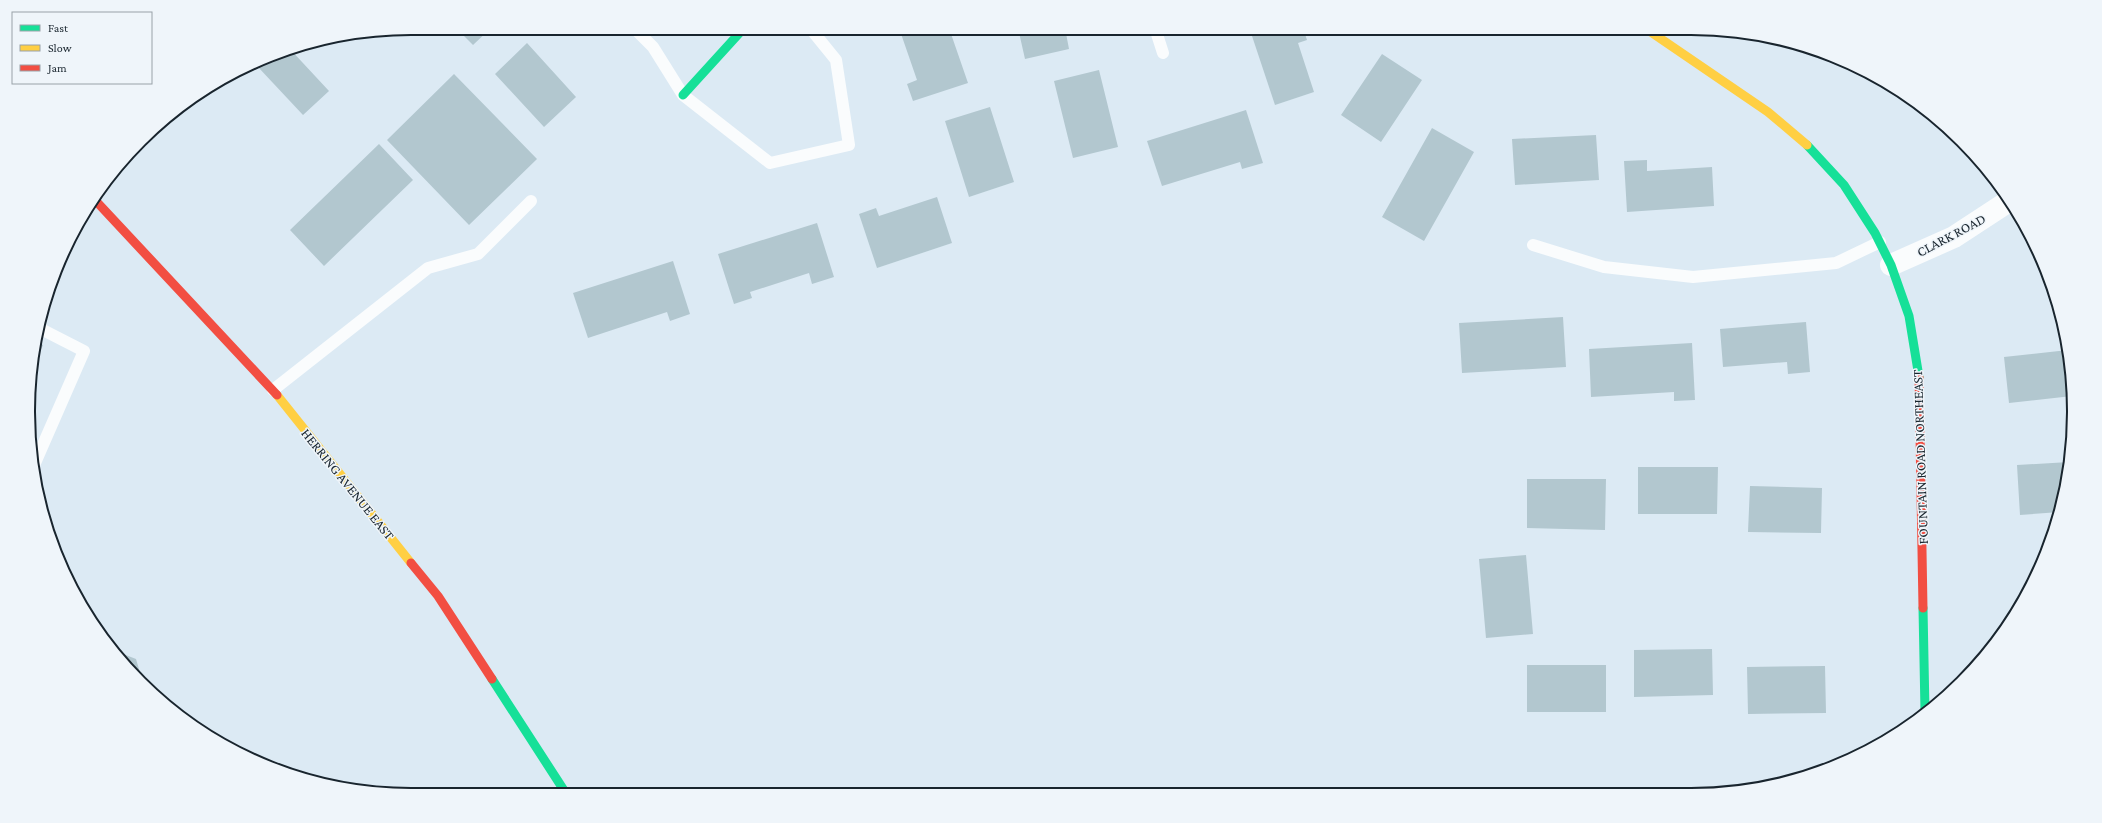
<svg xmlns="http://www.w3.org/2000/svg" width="2102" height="823" viewBox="0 0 2102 823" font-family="'Crimson Pro',serif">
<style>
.building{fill:#b2c7cf}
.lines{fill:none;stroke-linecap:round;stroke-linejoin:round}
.lane{stroke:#fafcfd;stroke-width:12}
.street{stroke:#fafcfd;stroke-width:22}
.fast{stroke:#16e098;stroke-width:9}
.slow{stroke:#ffcf43;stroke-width:9}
.jam{stroke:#f24e42;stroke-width:9}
.labels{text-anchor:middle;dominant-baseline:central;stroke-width:3;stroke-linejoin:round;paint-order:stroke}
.street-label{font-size:14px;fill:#19252e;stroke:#eff5fa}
.rim{fill:none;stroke:#19252e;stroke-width:2}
</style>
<rect width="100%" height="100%" fill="#dceaf4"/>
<path class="building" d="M 456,28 L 491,28 L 473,45 Z
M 899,28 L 949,28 L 968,83 L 913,101 L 907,84 L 917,80 Z
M 1018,28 L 1065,28 L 1069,49 L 1025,59 Z
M 1276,28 L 1303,28 L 1307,40 L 1298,43 L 1314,92 L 1275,105 L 1252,36 Z
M 527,43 L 576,97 L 544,127 L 495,74 Z
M 289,48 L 329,91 L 303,115 L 258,67 L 268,58 Z
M 1382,54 L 1422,80 L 1381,142 L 1341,115 Z
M 1099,70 L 1118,147 L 1073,158 L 1054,81 Z
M 454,74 L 537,159 L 469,225 L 387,140 Z
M 990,107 L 1014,182 L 969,197 L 945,121 Z
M 1246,110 L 1263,163 L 1242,169 L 1240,162 L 1162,186 L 1147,141 Z
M 1432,128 L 1474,152 L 1424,241 L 1382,217 Z
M 1596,135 L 1599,180 L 1515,185 L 1512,139 Z
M 379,144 L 413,180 L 324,266 L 290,230 Z
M 1647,160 L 1647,171 L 1712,167 L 1714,206 L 1627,212 L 1624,161 Z
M 937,197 L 952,243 L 877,268 L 859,214 L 876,208 L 879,216 Z
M 817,223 L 834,277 L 812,284 L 809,273 L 750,292 L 752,298 L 734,304 L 718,254 Z
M 673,261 L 690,314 L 670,321 L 667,312 L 588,338 L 573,293 Z
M 1563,317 L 1566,367 L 1462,373 L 1459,323 Z
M 1806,322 L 1810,372 L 1788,374 L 1787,362 L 1723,367 L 1720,329 Z
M 36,341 L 43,345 L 32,371 L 31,361 Z
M 1692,343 L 1695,400 L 1674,401 L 1674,392 L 1591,397 L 1589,349 Z
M 2068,350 L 2071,362 L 2072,396 L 2009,403 L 2004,357 Z
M 2069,462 L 2060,512 L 2020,515 L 2017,465 Z
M 1638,467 L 1718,467 L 1717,514 L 1638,514 Z
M 1527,479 L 1606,479 L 1605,530 L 1527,528 Z
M 1750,486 L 1822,488 L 1821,533 L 1748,532 Z
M 1526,555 L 1533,634 L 1486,638 L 1479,559 Z
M 1712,649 L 1713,695 L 1634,697 L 1634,650 Z
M 118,652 L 136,659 L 141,676 Z
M 1527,665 L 1606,665 L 1606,712 L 1527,712 Z
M 1825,666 L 1826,713 L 1748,714 L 1747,667 Z"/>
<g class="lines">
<path class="lane" d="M 634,28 L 653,47 L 683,95 L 770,163 L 849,145 L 836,60 L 810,28
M 1155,28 L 1163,53
M 1533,245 L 1604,267 L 1693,277 L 1836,263 L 1880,242
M 273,390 L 428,268 L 478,254 L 531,201
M 35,463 L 84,351 L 39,328"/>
<path class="street" d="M 1891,265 L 1954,237 L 2009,201"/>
<path class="fast" d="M 683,95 L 744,28
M 1807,145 L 1844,185 L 1875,233 L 1891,265 L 1909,316 L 1919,377
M 1923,608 L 1925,712
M 492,679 L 567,795"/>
<path class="slow" d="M 1645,28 L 1768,112 L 1807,145
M 277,395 L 411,563"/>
<path class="jam" d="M 95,200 L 277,395
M 1919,377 L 1923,608
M 411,563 L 438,596 L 492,679"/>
</g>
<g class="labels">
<g class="street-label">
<text transform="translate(1951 235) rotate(-28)">CLARK ROAD</text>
<text transform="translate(1920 457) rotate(-92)">FOUNTAIN ROAD NORTHEAST</text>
<text transform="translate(348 484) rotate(51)">HERRING AVENUE EAST</text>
</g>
</g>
<path d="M0 0H2102V823H0ZM411 35H1691A376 376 0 0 1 2067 411V412A376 376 0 0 1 1691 788H411A376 376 0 0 1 35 412V411A376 376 0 0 1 411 35Z" fill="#eff5fa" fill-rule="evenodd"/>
<path class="rim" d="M411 35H1691A376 376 0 0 1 2067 411V412A376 376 0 0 1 1691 788H411A376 376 0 0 1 35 412V411A376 376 0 0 1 411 35Z"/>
<rect x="12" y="12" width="140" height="72" fill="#eff5fa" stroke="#99a2a8"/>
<rect x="20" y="25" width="20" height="6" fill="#16e098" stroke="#99a2a8"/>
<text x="48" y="32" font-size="12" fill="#19252e">Fast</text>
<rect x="20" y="45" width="20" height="6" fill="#ffcf43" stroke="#99a2a8"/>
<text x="48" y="52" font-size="12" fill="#19252e">Slow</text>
<rect x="20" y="65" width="20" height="6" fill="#f24e42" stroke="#99a2a8"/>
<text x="48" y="72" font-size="12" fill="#19252e">Jam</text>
</svg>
